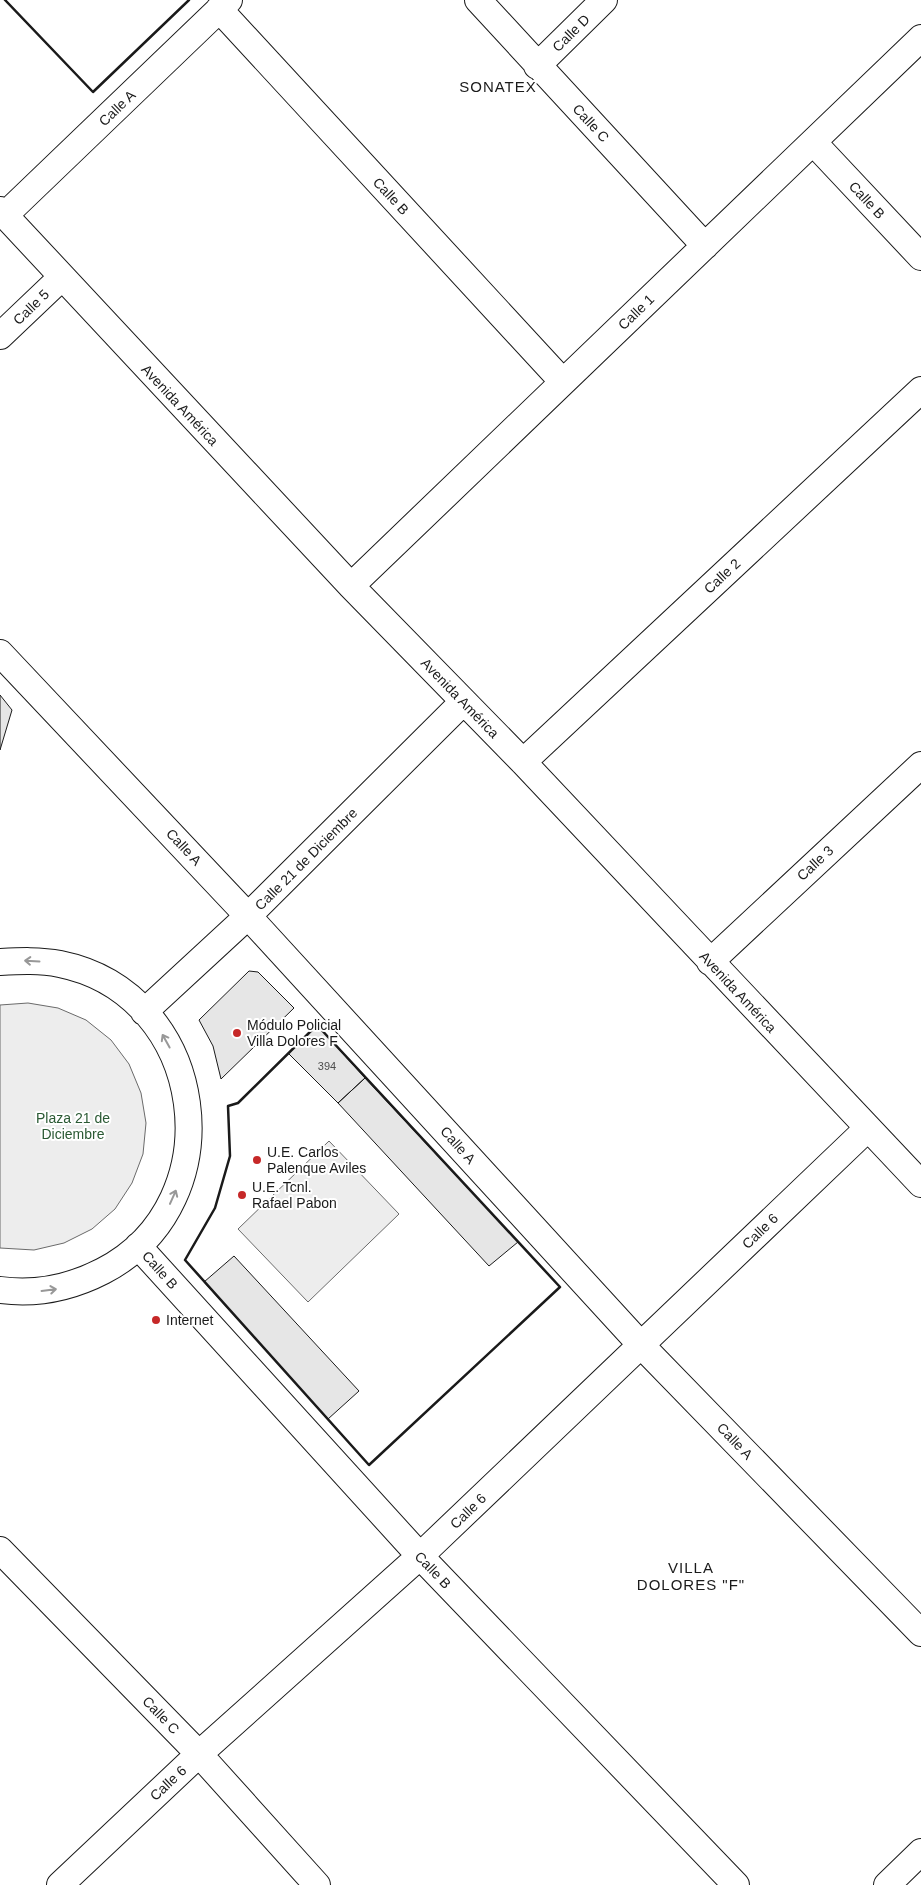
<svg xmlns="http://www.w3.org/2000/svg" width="921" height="1885" viewBox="0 0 921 1885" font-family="Helvetica,sans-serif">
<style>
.built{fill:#ededed;stroke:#6a6a6a}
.building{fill:#e6e6e6;stroke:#1a1a1a}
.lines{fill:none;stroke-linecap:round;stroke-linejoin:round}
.minor-casing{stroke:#1a1a1a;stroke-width:28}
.minor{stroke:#fff;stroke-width:26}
.wall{stroke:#1a1a1a;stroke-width:2.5}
.oneway{stroke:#989898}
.poi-dot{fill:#c62828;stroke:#fff;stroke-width:2}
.labels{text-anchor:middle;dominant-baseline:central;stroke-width:4;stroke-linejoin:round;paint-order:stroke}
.number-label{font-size:11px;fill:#4d4d4d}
.street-label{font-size:14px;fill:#1a1a1a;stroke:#fff}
.poi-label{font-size:14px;fill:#1a1a1a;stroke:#fff;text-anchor:start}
.park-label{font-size:14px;fill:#2b5a34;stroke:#fff}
.neighbourhood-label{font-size:15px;letter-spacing:1px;fill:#1a1a1a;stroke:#fff}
</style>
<rect width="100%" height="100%" fill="#fff"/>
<path class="built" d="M 28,1003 L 58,1008 L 86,1020 L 111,1040 L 129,1064 L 141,1093 L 146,1123 L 143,1154 L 132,1183 L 115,1209 L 92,1229 L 64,1243 L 34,1250 L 0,1248 L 0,1005 Z
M 329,1141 L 399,1214 L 308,1302 L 238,1229 Z"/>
<path class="building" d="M 0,695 L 12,710 L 0,750 Z
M 249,971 L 258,972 L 294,1008 L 221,1079 L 213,1046 L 199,1020 Z
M 317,1025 L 365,1078 L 338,1103 L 288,1053 Z
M 365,1078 L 518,1242 L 489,1266 L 338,1103 Z
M 234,1256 L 359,1391 L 328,1419 L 204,1282 Z"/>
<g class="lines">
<g class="minor-casing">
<path id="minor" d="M 478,0 L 705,246
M 219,9 L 563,382
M 537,66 L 604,0
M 813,142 L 921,257
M 0,210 L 351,586 L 523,762 L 921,1184
M 5,215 L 229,0
M 0,336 L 61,278
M 351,586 L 921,38
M 0,653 L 248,916 L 641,1345 L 921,1633
M 523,762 L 921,390
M 0,962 C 20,961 40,960 60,964 C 208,994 236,1202 103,1271 C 70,1288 36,1295 0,1290
M 710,962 L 921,765
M 144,1012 L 248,916 L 463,702
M 138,1246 L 420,1556 L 736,1885
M 0,1550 L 199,1754 L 317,1885
M 60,1885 L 199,1754 L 420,1556 L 868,1128
M 887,1885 L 921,1852"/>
</g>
<use href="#minor" class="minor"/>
<path class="wall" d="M 5,0 L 93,92 L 189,0
M 317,1025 L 560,1287 L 369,1465 L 185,1260 L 215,1208 L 230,1156 L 228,1106 L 238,1103 Z"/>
</g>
<defs><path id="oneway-shaft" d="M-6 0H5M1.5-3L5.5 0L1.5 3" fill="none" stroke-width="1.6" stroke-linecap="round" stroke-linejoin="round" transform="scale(1.25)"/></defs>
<g class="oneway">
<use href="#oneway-shaft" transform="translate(32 961) rotate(-177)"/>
<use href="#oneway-shaft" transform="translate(166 1041) rotate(-119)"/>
<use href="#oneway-shaft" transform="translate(173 1197) rotate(-66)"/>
<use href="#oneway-shaft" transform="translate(49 1290) rotate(-7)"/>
</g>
<g class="poi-dot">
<circle cx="237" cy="1033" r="5"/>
<circle cx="257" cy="1160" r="5"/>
<circle cx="242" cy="1195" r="5"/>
<circle cx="156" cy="1320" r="5"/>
</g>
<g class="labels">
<g class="number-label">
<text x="327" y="1066">394</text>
</g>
<g class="street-label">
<text transform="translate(571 33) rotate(-45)">Calle D</text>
<text transform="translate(117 108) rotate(-44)">Calle A</text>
<text transform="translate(591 123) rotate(47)">Calle C</text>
<text transform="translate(391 196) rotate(47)">Calle B</text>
<text transform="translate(867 200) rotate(47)">Calle B</text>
<text transform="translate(31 307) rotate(-44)">Calle 5</text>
<text transform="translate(636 312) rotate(-44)">Calle 1</text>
<text transform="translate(180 405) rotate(47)">Avenida América</text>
<text transform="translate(722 576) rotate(-43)">Calle 2</text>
<text transform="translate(460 698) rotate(46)">Avenida América</text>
<text transform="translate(184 847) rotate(47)">Calle A</text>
<text transform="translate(306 859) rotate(-45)">Calle 21 de Diciembre</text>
<text transform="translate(815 863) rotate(-43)">Calle 3</text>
<text transform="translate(738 992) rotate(47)">Avenida América</text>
<text transform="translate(458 1145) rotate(48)">Calle A</text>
<text transform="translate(760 1231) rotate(-44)">Calle 6</text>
<text transform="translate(160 1270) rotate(48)">Calle B</text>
<text transform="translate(735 1441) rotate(46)">Calle A</text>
<text transform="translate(468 1511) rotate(-44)">Calle 6</text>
<text transform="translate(433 1570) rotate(46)">Calle B</text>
<text transform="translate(161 1715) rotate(46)">Calle C</text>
<text transform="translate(168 1783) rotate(-43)">Calle 6</text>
</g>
<g class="poi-label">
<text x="247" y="1025">Módulo Policial<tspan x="247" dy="16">Villa Dolores F</tspan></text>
<text x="267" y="1152">U.E. Carlos<tspan x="267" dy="16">Palenque Aviles</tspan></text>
<text x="252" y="1187">U.E. Tcnl.<tspan x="252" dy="16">Rafael Pabon</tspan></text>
<text x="166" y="1320">Internet</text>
</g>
<g class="park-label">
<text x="73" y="1118">Plaza 21 de<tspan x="73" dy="16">Diciembre</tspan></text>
</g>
<g class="neighbourhood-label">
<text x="498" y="86">SONATEX</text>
<text x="691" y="1567">VILLA<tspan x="691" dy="17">DOLORES "F"</tspan></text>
</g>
</g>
</svg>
